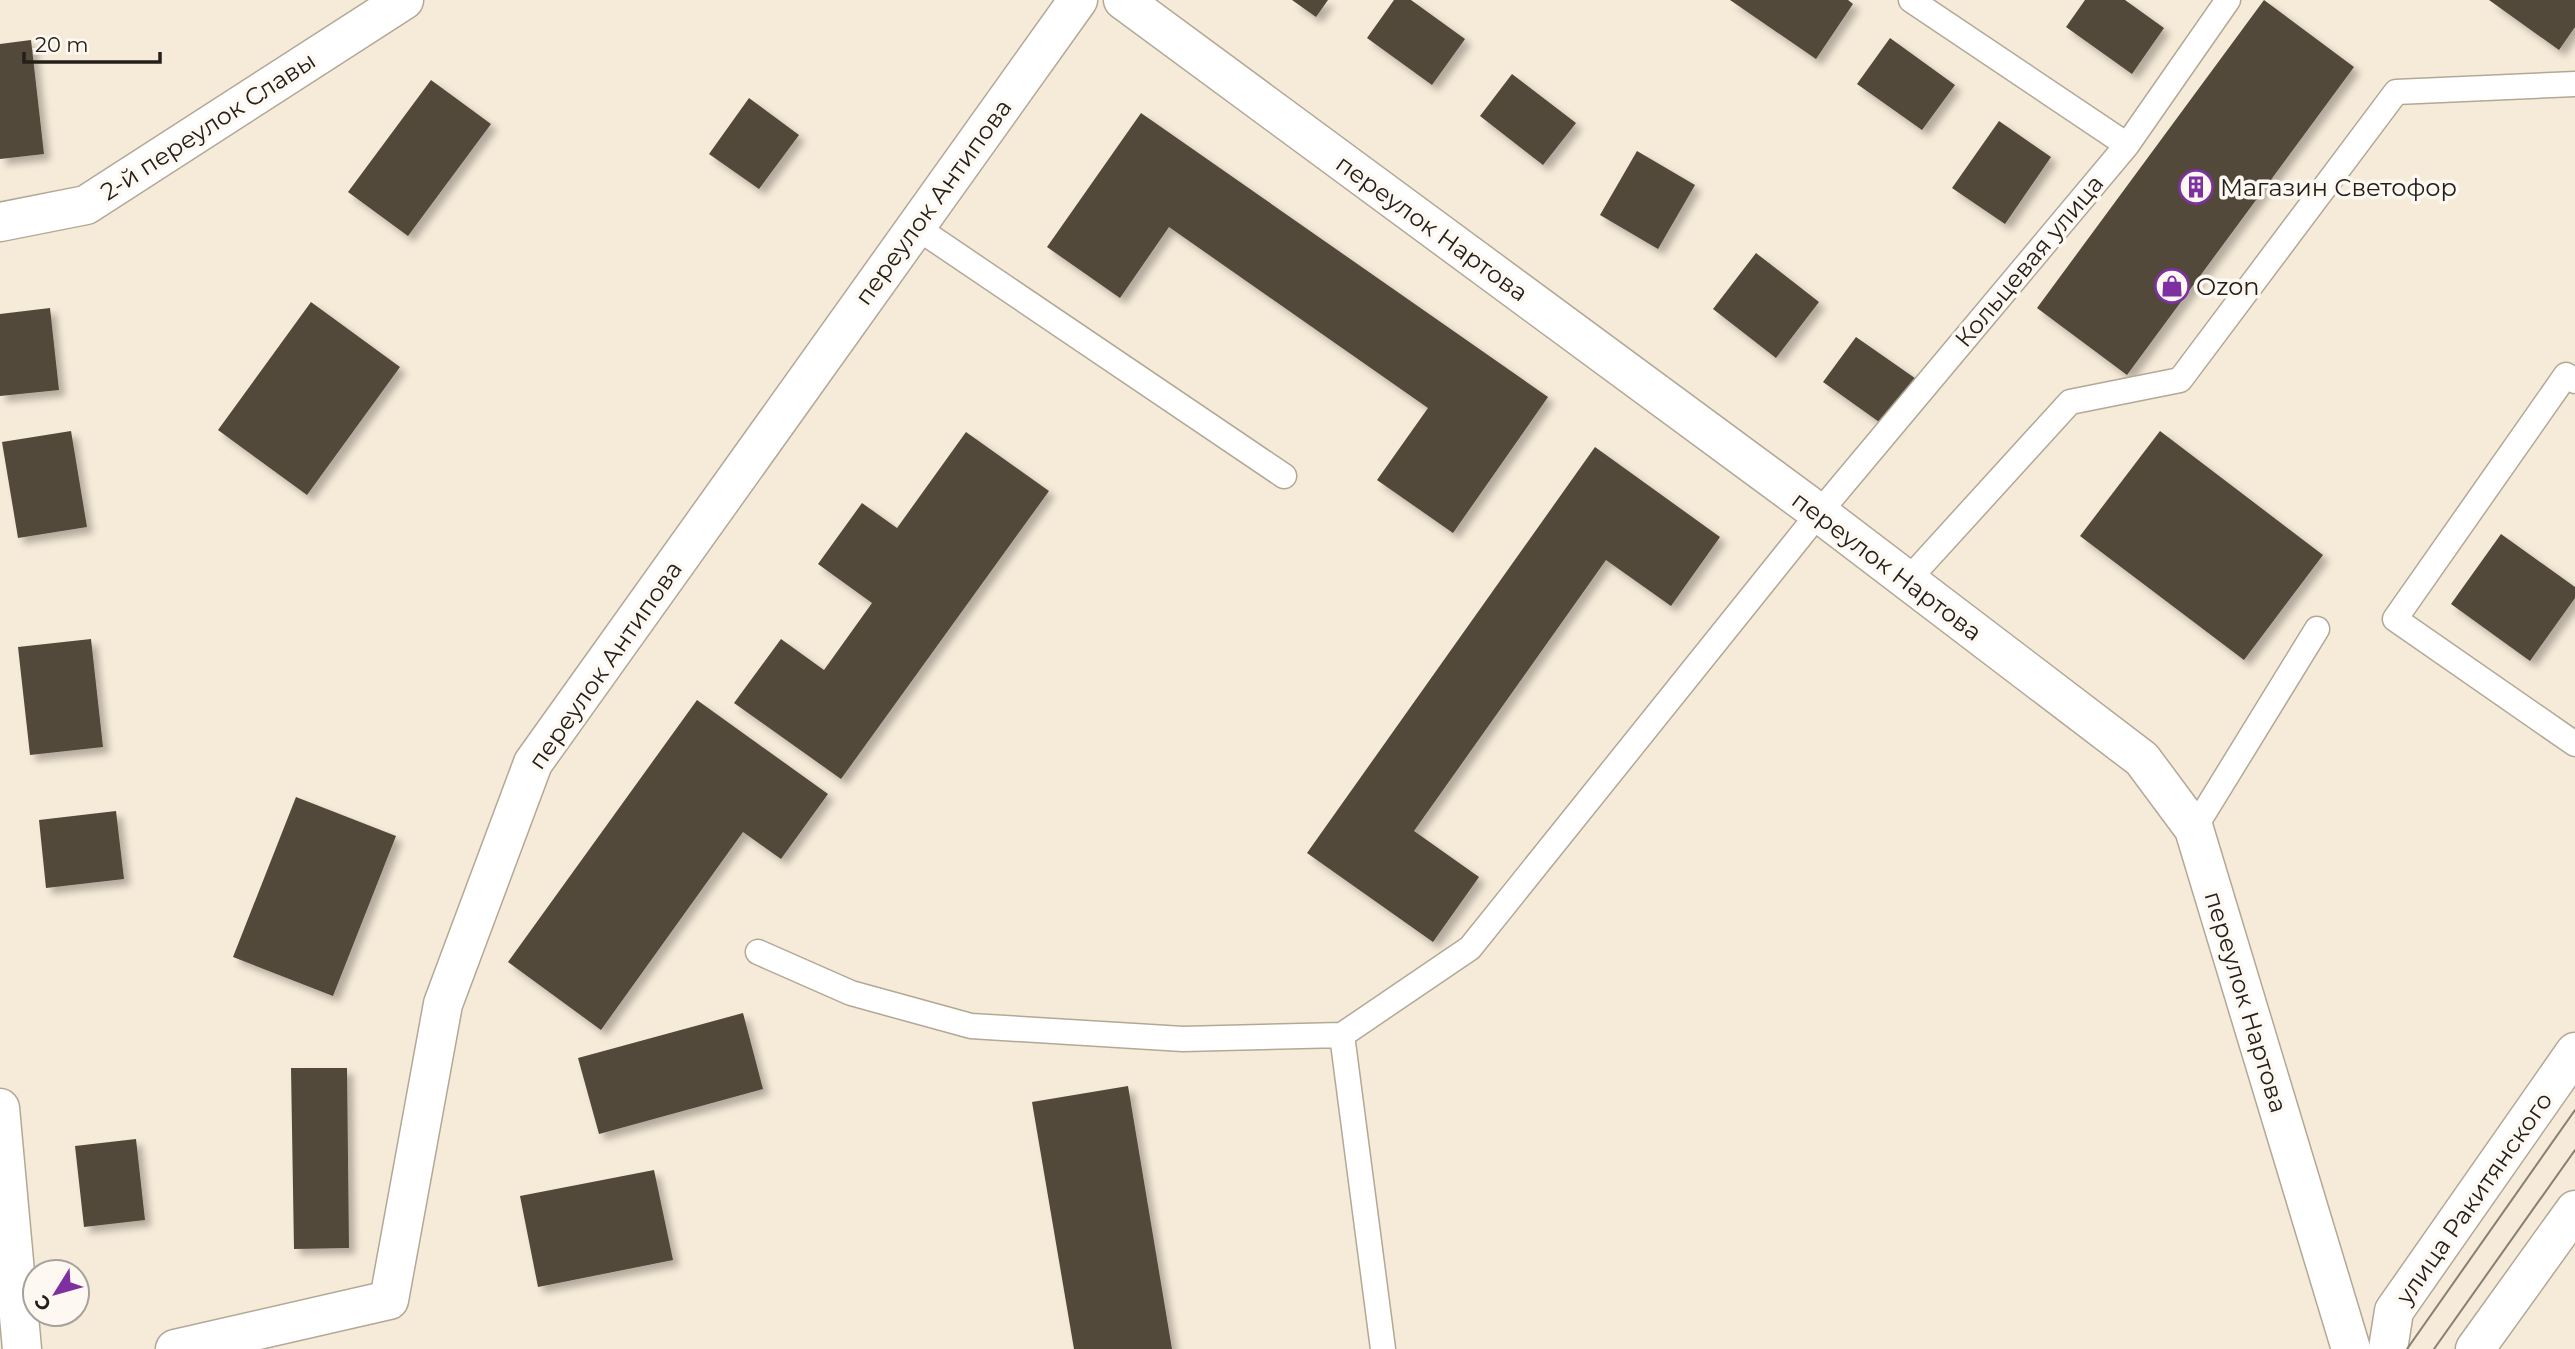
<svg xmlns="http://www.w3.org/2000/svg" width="2575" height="1349" viewBox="0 0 2575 1349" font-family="Montserrat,sans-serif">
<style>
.building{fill:#53493a;filter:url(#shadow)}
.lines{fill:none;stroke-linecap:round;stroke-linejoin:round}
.lane-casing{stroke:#b3a896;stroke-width:27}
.street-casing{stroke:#b3a896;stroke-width:41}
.primary-casing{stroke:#b3a896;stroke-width:41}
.lane{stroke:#fff;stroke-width:24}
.street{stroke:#fff;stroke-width:38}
.primary{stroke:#fff;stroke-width:38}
.tram{stroke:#878073;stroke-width:2}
.labels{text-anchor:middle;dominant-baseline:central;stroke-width:7;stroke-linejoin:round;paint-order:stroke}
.street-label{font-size:24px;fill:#242019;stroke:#fdf8f1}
.poi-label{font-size:24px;fill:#242019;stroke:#fdf8f1;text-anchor:start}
</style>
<defs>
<filter id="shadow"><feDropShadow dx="6" dy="6" stdDeviation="3.5" flood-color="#0004"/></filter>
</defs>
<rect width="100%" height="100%" fill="#f6ead8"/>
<path class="building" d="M 1292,0 L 1328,0 L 1316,17 Z
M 1394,0 L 1411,0 L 1465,39 L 1432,85 L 1367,38 Z
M 1730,0 L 1848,0 L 1853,4 L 1816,59 Z
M 2085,0 L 2125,0 L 2164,28 L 2132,74 L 2066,27 Z
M 2264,0 L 2354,67 L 2127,375 L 2037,308 Z
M 2489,0 L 2575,0 L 2575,27 L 2559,50 Z
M 1890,38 L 1955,85 L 1922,130 L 1857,84 Z
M 31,40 L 44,154 L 0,159 L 0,44 Z
M 1512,74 L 1576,123 L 1543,165 L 1480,116 Z
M 431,80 L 491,124 L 408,236 L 348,192 Z
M 749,98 L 799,135 L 759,189 L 709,154 Z
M 1141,113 L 1548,397 L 1453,533 L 1377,480 L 1428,408 L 1169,227 L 1120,298 L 1047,247 Z
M 1999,121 L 2051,157 L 2005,224 L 1952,188 Z
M 1637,151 L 1695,185 L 1658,249 L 1600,215 Z
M 1756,253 L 1819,302 L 1776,358 L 1713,309 Z
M 311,302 L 400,367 L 307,495 L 218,430 Z
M 50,308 L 59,390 L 0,396 L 0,314 Z
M 1856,337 L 1922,383 L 1889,429 L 1823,382 Z
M 71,431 L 87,527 L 18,538 L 2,442 Z
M 2160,431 L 2323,555 L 2244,660 L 2080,536 Z
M 966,432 L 1049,491 L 841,779 L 734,703 L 781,639 L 824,670 L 872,603 L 818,564 L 862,503 L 897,528 Z
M 1595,447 L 1720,537 L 1671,606 L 1606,560 L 1414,831 L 1479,877 L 1433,942 L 1307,853 Z
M 2501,534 L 2575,587 L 2575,598 L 2530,661 L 2451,604 Z
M 91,639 L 103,747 L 30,755 L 18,647 Z
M 697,700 L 828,794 L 781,859 L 743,832 L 601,1030 L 508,962 Z
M 296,797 L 396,836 L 333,996 L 233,957 Z
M 116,811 L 124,879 L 46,888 L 39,820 Z
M 743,1013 L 763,1089 L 599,1134 L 578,1058 Z
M 291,1068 L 347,1068 L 349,1248 L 294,1249 Z
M 1128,1086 L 1172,1349 L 1074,1349 L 1032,1102 Z
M 136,1139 L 145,1220 L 84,1227 L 75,1146 Z
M 654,1170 L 673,1260 L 538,1287 L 520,1196 Z"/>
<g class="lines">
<g class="lane-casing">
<path id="lane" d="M 1911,0 L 2127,145
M 916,227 L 1284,476
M 2575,381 L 2566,375 L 2395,619 L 2575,744
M 1907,581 L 2070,402 L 2180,380 L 2396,92 L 2575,84
M 2194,829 L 2317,629
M 758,952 L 851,993 L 971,1026 L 1183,1039 L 1342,1035
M 1383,1349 L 1342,1035 L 1470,948 L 1819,513 L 2127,145 L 2228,0"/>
</g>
<g class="street-casing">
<path id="street" d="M 1123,0 L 1819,513 L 2142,759 L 2194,829 L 2351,1349
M 0,222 L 86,205 L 404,0
M 0,1108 L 22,1349
M 175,1349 L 389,1300 L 443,1004 L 533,763 L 1078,0"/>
</g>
<g class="primary-casing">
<path id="primary" d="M 2388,1349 L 2394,1311 L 2575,1052
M 2475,1349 L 2575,1210"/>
</g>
<use href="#lane" class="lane"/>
<use href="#street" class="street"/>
<use href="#primary" class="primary"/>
<path class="tram" d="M 2407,1349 L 2575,1110
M 2434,1349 L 2575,1150"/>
</g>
<defs>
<g id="building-ring" transform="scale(1.75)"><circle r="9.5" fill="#fdf8f1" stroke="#7e2fa0" stroke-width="1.5"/><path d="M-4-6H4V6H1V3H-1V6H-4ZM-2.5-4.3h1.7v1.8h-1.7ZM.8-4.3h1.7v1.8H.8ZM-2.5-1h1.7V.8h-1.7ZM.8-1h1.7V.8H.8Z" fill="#7e2fa0"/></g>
<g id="shop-ring" transform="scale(1.75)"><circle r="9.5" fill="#fdf8f1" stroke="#7e2fa0" stroke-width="1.5"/><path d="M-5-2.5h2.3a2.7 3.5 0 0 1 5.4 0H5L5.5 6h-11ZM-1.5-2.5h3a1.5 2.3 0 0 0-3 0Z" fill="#7e2fa0"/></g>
</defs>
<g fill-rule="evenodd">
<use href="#building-ring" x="2196" y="187"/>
<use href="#shop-ring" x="2172" y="286"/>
</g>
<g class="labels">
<g class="street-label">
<text transform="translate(208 126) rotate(-33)">2-й переулок Славы</text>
<text transform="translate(933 202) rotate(-54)">переулок Антипова</text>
<text transform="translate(1432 228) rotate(36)">переулок Нартова</text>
<text transform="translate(2029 261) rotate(-50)">Кольцевая улица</text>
<text transform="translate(1887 566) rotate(37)">переулок Нартова</text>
<text transform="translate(605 665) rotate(-55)">переулок Антипова</text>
<text transform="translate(2246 1002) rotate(73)">переулок Нартова</text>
<text transform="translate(2474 1198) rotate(-55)">улица Ракитянского</text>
</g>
<g class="poi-label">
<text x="2220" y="187">Магазин Светофор</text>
<text x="2196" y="286">Ozon</text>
</g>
</g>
<g transform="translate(56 1293) rotate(233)"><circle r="33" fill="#fdf8f1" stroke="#a6a29b" stroke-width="2"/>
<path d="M0-5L12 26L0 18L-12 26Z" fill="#7e2fa0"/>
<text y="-10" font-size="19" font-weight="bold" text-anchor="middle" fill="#242019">С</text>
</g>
<path d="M24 52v10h136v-10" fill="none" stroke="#242019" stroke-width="3.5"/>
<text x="35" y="52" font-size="21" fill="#242019" stroke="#fdf8f1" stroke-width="5" paint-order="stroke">20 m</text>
</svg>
